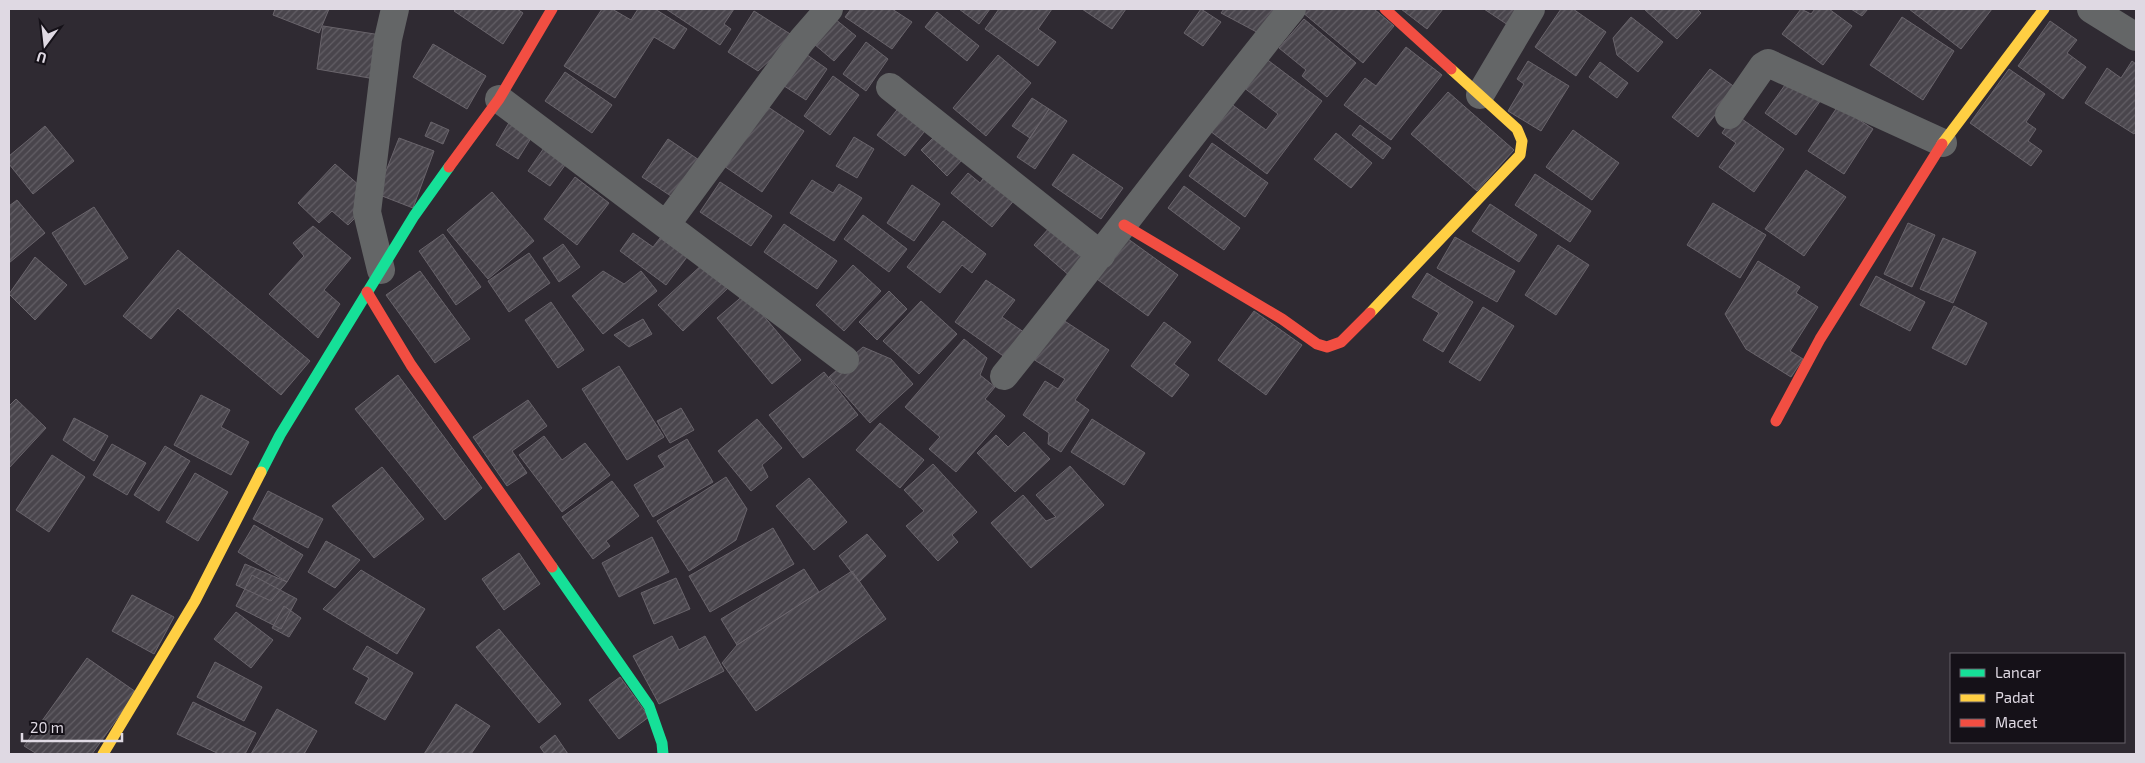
<svg xmlns="http://www.w3.org/2000/svg" width="2145" height="763" viewBox="0 0 2145 763" font-family="'Exo 2',sans-serif">
<style>
.building{fill:url(#building-hatch);stroke:#69646b}
.lines{fill:none;stroke-linecap:round;stroke-linejoin:round}
.street{stroke:#646667;stroke-width:28}
.fast{stroke:#16e098;stroke-width:11}
.slow{stroke:#ffcf43;stroke-width:11}
.jam{stroke:#f24e42;stroke-width:11}
</style>
<defs>
<pattern id="building-hatch" width="6" height="6" patternUnits="userSpaceOnUse" patternTransform="scale(1.25)"><rect width="6" height="6" fill="#49454c"/><path d="M-1 1l2-2M0 6l6-6M5 7l2-2" fill="none" stroke="#635f66"/></pattern>
</defs>
<rect width="100%" height="100%" fill="#2f2a32"/>
<path class="building" d="M 275,9 L 329,9 L 319,33 L 273,15 Z
M 456,9 L 517,9 L 523,13 L 503,44 L 454,11 Z
M 602,9 L 612,9 L 631,20 L 638,9 L 655,9 L 687,29 L 674,49 L 654,37 L 615,98 L 564,66 Z
M 666,9 L 734,9 L 724,24 L 731,29 L 720,45 Z
M 851,9 L 892,9 L 912,22 L 892,49 L 845,17 Z
M 959,9 L 990,9 L 979,24 Z
M 999,9 L 1052,9 L 1038,29 L 1056,42 L 1038,66 L 985,29 Z
M 1082,9 L 1126,9 L 1112,29 Z
M 1201,9 L 1221,22 L 1203,46 L 1184,33 Z
M 1224,9 L 1281,9 L 1266,37 L 1221,13 Z
M 1305,9 L 1374,9 L 1394,26 L 1363,63 L 1302,12 Z
M 1401,9 L 1443,9 L 1427,29 Z
M 1484,9 L 1519,9 L 1508,25 Z
M 1561,9 L 1573,9 L 1606,32 L 1576,76 L 1535,47 Z
M 1644,9 L 1697,9 L 1701,13 L 1677,39 Z
M 1801,9 L 1811,14 L 1815,9 L 1829,9 L 1852,26 L 1823,65 L 1782,34 Z
M 1851,9 L 1868,9 L 1862,16 Z
M 1909,9 L 1992,9 L 1961,49 Z
M 754,11 L 795,37 L 758,71 L 728,52 Z
M 937,12 L 979,46 L 967,61 L 925,27 Z
M 1631,17 L 1663,42 L 1638,72 L 1617,55 L 1613,38 Z
M 1902,17 L 1954,51 L 1923,100 L 1870,65 Z
M 835,19 L 856,36 L 834,61 L 814,44 Z
M 1304,19 L 1356,63 L 1327,97 L 1302,76 L 1306,70 L 1279,48 Z
M 2050,21 L 2077,40 L 2067,53 L 2086,67 L 2063,99 L 2018,66 Z
M 323,26 L 381,35 L 375,79 L 317,69 Z
M 866,42 L 888,59 L 866,91 L 843,74 Z
M 433,44 L 486,76 L 467,109 L 413,77 Z
M 1406,47 L 1442,75 L 1391,140 L 1344,105 L 1365,78 L 1376,86 Z
M 803,52 L 827,69 L 806,100 L 781,84 Z
M 998,55 L 1031,83 L 986,136 L 953,108 Z
M 1265,58 L 1322,101 L 1267,174 L 1210,131 L 1230,103 L 1266,130 L 1278,114 L 1243,87 Z
M 1528,61 L 1569,86 L 1541,131 L 1508,111 L 1524,84 L 1517,79 Z
M 2132,61 L 2136,64 L 2136,131 L 2134,134 L 2085,103 L 2107,68 L 2121,78 Z
M 1600,62 L 1628,83 L 1617,98 L 1589,77 Z
M 1710,69 L 1736,88 L 1698,137 L 1672,117 Z
M 2009,69 L 2045,94 L 2026,122 L 2036,129 L 2028,141 L 2042,151 L 2031,166 L 1970,123 Z
M 565,72 L 612,105 L 592,133 L 545,101 Z
M 833,76 L 859,95 L 830,135 L 804,116 Z
M 1790,78 L 1821,100 L 1796,135 L 1765,113 Z
M 1448,92 L 1514,150 L 1477,191 L 1411,134 Z
M 1032,98 L 1049,109 L 1030,138 L 1012,126 Z
M 765,105 L 804,131 L 762,192 L 724,166 Z
M 900,106 L 928,127 L 905,156 L 877,135 Z
M 1838,106 L 1873,129 L 1844,174 L 1808,151 Z
M 1049,109 L 1067,121 L 1035,169 L 1017,157 Z
M 1735,114 L 1784,149 L 1754,192 L 1719,167 L 1736,143 L 1722,133 Z
M 510,121 L 533,135 L 518,159 L 496,145 Z
M 431,122 L 449,130 L 443,144 L 425,136 Z
M 1360,125 L 1391,148 L 1383,159 L 1352,135 Z
M 45,126 L 74,161 L 33,194 L 9,164 L 9,156 Z
M 1573,130 L 1619,163 L 1592,200 L 1546,167 Z
M 1336,133 L 1372,163 L 1351,188 L 1314,159 Z
M 937,134 L 963,159 L 947,176 L 921,150 Z
M 854,137 L 874,149 L 857,178 L 836,166 Z
M 399,138 L 434,151 L 413,208 L 377,194 Z
M 668,139 L 702,162 L 677,200 L 642,177 Z
M 1212,143 L 1268,183 L 1245,217 L 1189,176 Z
M 546,145 L 568,161 L 550,186 L 528,171 Z
M 1073,154 L 1123,188 L 1101,219 L 1052,185 Z
M 335,164 L 361,187 L 360,213 L 348,225 L 332,211 L 319,223 L 298,203 Z
M 1806,170 L 1846,197 L 1804,256 L 1765,229 Z
M 968,173 L 980,183 L 987,173 L 1016,198 L 992,227 L 951,193 Z
M 1535,174 L 1591,211 L 1570,242 L 1515,205 Z
M 575,177 L 609,203 L 577,245 L 544,219 Z
M 812,180 L 833,193 L 839,184 L 862,198 L 834,241 L 790,213 Z
M 720,182 L 772,216 L 751,246 L 700,212 Z
M 912,185 L 940,204 L 914,241 L 887,223 Z
M 1184,186 L 1240,228 L 1224,250 L 1168,208 Z
M 492,192 L 534,241 L 488,279 L 447,230 Z
M 17,200 L 45,233 L 9,263 L 9,206 Z
M 1713,203 L 1766,235 L 1740,278 L 1687,245 Z
M 1490,204 L 1537,235 L 1519,262 L 1472,231 Z
M 94,207 L 128,258 L 85,285 L 52,233 Z
M 863,215 L 907,249 L 889,272 L 844,239 Z
M 943,221 L 986,254 L 972,273 L 962,265 L 940,293 L 907,267 Z
M 1908,223 L 1935,235 L 1912,287 L 1884,274 Z
M 784,224 L 837,261 L 817,289 L 764,252 Z
M 313,226 L 351,258 L 324,290 L 340,304 L 318,338 L 269,294 L 304,256 L 293,243 Z
M 1050,227 L 1087,258 L 1071,277 L 1034,245 Z
M 633,233 L 653,247 L 660,238 L 687,257 L 666,285 L 620,251 Z
M 443,234 L 481,287 L 456,305 L 419,251 Z
M 1124,236 L 1178,275 L 1148,316 L 1094,277 Z
M 1455,237 L 1515,271 L 1497,302 L 1437,268 Z
M 1943,238 L 1976,252 L 1953,303 L 1920,289 Z
M 563,244 L 580,267 L 559,282 L 543,258 Z
M 1558,245 L 1589,265 L 1556,315 L 1525,295 Z
M 178,250 L 310,361 L 281,395 L 178,308 L 151,339 L 123,316 Z
M 529,253 L 550,283 L 509,312 L 488,281 Z
M 35,257 L 67,285 L 35,320 L 9,294 Z
M 1758,261 L 1800,287 L 1796,293 L 1818,307 L 1790,351 L 1803,359 L 1791,377 L 1746,349 L 1725,314 Z
M 704,263 L 728,288 L 683,331 L 658,305 Z
M 853,265 L 881,291 L 844,331 L 816,305 Z
M 420,271 L 470,339 L 435,363 L 386,295 Z
M 603,271 L 624,284 L 641,271 L 657,291 L 603,334 L 572,296 Z
M 1427,273 L 1473,302 L 1443,352 L 1423,340 L 1439,313 L 1412,297 Z
M 1876,276 L 1925,302 L 1910,331 L 1860,305 Z
M 986,280 L 1015,300 L 1002,317 L 1028,335 L 1009,360 L 955,322 Z
M 889,291 L 907,309 L 877,340 L 859,322 Z
M 745,294 L 801,360 L 772,384 L 717,318 Z
M 921,301 L 957,334 L 919,374 L 883,341 Z
M 551,302 L 584,350 L 558,368 L 525,320 Z
M 1954,306 L 1987,323 L 1966,365 L 1932,348 Z
M 1483,307 L 1514,326 L 1480,381 L 1449,362 Z
M 1254,311 L 1302,345 L 1266,395 L 1218,360 Z
M 1060,318 L 1109,350 L 1075,400 L 1089,410 L 1061,452 L 1048,444 L 1049,433 L 1023,415 L 1045,381 L 1058,389 L 1065,379 L 1033,359 Z
M 643,319 L 652,334 L 629,347 L 614,335 Z
M 1164,322 L 1191,342 L 1174,364 L 1189,375 L 1172,397 L 1131,366 Z
M 964,339 L 987,358 L 980,375 L 995,387 L 985,399 L 1005,416 L 956,472 L 929,449 L 940,437 L 905,407 Z
M 863,347 L 891,359 L 913,384 L 870,423 L 829,377 Z
M 619,366 L 664,437 L 627,460 L 582,389 Z
M 824,372 L 858,415 L 803,458 L 769,415 Z
M 398,375 L 482,488 L 445,520 L 355,409 Z
M 201,395 L 230,410 L 221,427 L 249,442 L 231,475 L 174,445 Z
M 16,399 L 46,428 L 9,468 L 9,406 Z
M 528,400 L 547,426 L 512,451 L 527,473 L 507,486 L 473,437 Z
M 681,408 L 694,430 L 670,443 L 657,421 Z
M 74,418 L 108,436 L 94,461 L 63,440 Z
M 757,419 L 782,448 L 762,465 L 768,477 L 751,491 L 718,451 Z
M 1092,419 L 1145,453 L 1124,485 L 1071,452 Z
M 880,423 L 924,460 L 900,488 L 856,450 Z
M 1024,432 L 1050,459 L 1015,492 L 977,453 L 996,435 L 1008,447 Z
M 544,436 L 562,460 L 585,443 L 610,475 L 562,512 L 519,455 Z
M 687,439 L 713,482 L 653,517 L 634,485 L 665,467 L 658,456 Z
M 112,444 L 146,463 L 127,495 L 93,475 Z
M 165,446 L 190,461 L 159,511 L 134,495 Z
M 52,455 L 85,477 L 49,532 L 16,510 Z
M 933,464 L 977,512 L 952,535 L 958,542 L 938,561 L 906,526 L 924,511 L 904,490 Z
M 1070,466 L 1104,505 L 1031,568 L 991,523 L 1023,495 L 1046,521 L 1056,517 L 1036,495 Z
M 382,467 L 424,519 L 374,558 L 332,506 Z
M 195,473 L 228,492 L 198,541 L 166,522 Z
M 726,477 L 747,509 L 736,540 L 689,571 L 657,521 Z
M 809,478 L 847,522 L 814,550 L 776,506 Z
M 612,481 L 639,516 L 606,541 L 610,546 L 593,559 L 562,517 Z
M 268,491 L 323,519 L 308,548 L 253,519 Z
M 254,525 L 303,555 L 287,582 L 238,552 Z
M 773,528 L 794,564 L 710,612 L 689,576 Z
M 867,534 L 886,556 L 859,582 L 839,556 Z
M 652,537 L 669,572 L 619,597 L 602,563 Z
M 326,541 L 360,560 L 335,588 L 308,572 Z
M 519,553 L 540,584 L 504,610 L 482,579 Z
M 245,564 L 287,582 L 271,601 L 236,585 Z
M 804,569 L 819,592 L 737,645 L 721,619 Z
M 361,570 L 425,609 L 397,654 L 323,609 Z
M 852,571 L 886,619 L 756,711 L 722,663 L 737,645 Z
M 252,575 L 297,599 L 281,629 L 236,606 Z
M 676,578 L 690,609 L 654,624 L 641,593 Z
M 132,595 L 174,617 L 154,654 L 112,631 Z
M 284,606 L 301,618 L 289,637 L 272,628 Z
M 236,612 L 273,640 L 251,668 L 214,639 Z
M 499,629 L 561,704 L 539,723 L 476,647 Z
M 672,636 L 679,650 L 705,636 L 724,671 L 659,704 L 633,656 Z
M 367,646 L 413,673 L 385,720 L 355,703 L 369,678 L 353,669 Z
M 87,658 L 136,692 L 92,754 L 37,754 L 24,746 Z
M 215,662 L 262,687 L 244,721 L 197,697 Z
M 620,677 L 649,717 L 619,739 L 589,700 Z
M 193,702 L 256,733 L 245,754 L 219,754 L 177,734 Z
M 456,704 L 490,726 L 471,754 L 424,754 Z
M 277,709 L 317,731 L 304,754 L 251,754 Z
M 555,735 L 568,754 L 545,754 L 540,747 Z"/>
<g class="lines">
<path class="street" d="M 2091,9 L 2136,37
M 890,87 L 1101,255
M 1480,95 L 1531,9
M 499,99 L 845,360
M 1729,115 L 1763,66 L 1768,63 L 1943,143
M 666,225 L 802,40 L 829,9
M 381,270 L 367,212 L 388,39 L 395,9
M 1004,376 C 1102,255 1194,129 1292,9"/>
<path class="fast" d="M 261,472 L 280,435 L 414,216 L 449,167
M 552,567 L 649,706 L 662,743 L 663,754"/>
<path class="slow" d="M 1942,144 L 2044,9
M 1370,313 L 1520,155 L 1522,141 L 1517,129 L 1451,69
M 103,754 L 195,601 L 261,472"/>
<path class="jam" d="M 1385,9 L 1451,69
M 449,167 L 499,99 L 552,9
M 1124,225 L 1282,319 L 1317,344 L 1327,347 L 1341,342 L 1370,313
M 367,292 L 411,365 L 552,567
M 1776,421 L 1820,339 L 1942,144"/>
</g>
<rect width="2145" height="763" fill="none" stroke="#dfd9e3" stroke-width="20"/>
<rect x="1950" y="653" width="175" height="90" fill="#151118" stroke="#666169"/>
<rect x="1960" y="669" width="25" height="8" fill="#16e098" stroke="#666169"/>
<text x="1995" y="678" font-size="15" fill="#dfd9e3">Lancar</text>
<rect x="1960" y="694" width="25" height="8" fill="#ffcf43" stroke="#666169"/>
<text x="1995" y="703" font-size="15" fill="#dfd9e3">Padat</text>
<rect x="1960" y="719" width="25" height="8" fill="#f24e42" stroke="#666169"/>
<text x="1995" y="728" font-size="15" fill="#dfd9e3">Macet</text>
<g transform="translate(45 45) rotate(195)" stroke="#151118" stroke-width="4" paint-order="stroke">
<path d="M0-4L9 19L0 12L-9 19Z" fill="#dfd9e3"/>
<text y="-8" font-size="14" font-weight="bold" text-anchor="middle" fill="#dfd9e3">U</text>
</g>
<path d="M22 733v8h100v-8" fill="none" stroke="#dfd9e3" stroke-width="2.5"/>
<text x="30" y="733" font-size="15" fill="#dfd9e3" stroke="#151118" stroke-width="4" paint-order="stroke">20 m</text>
</svg>
